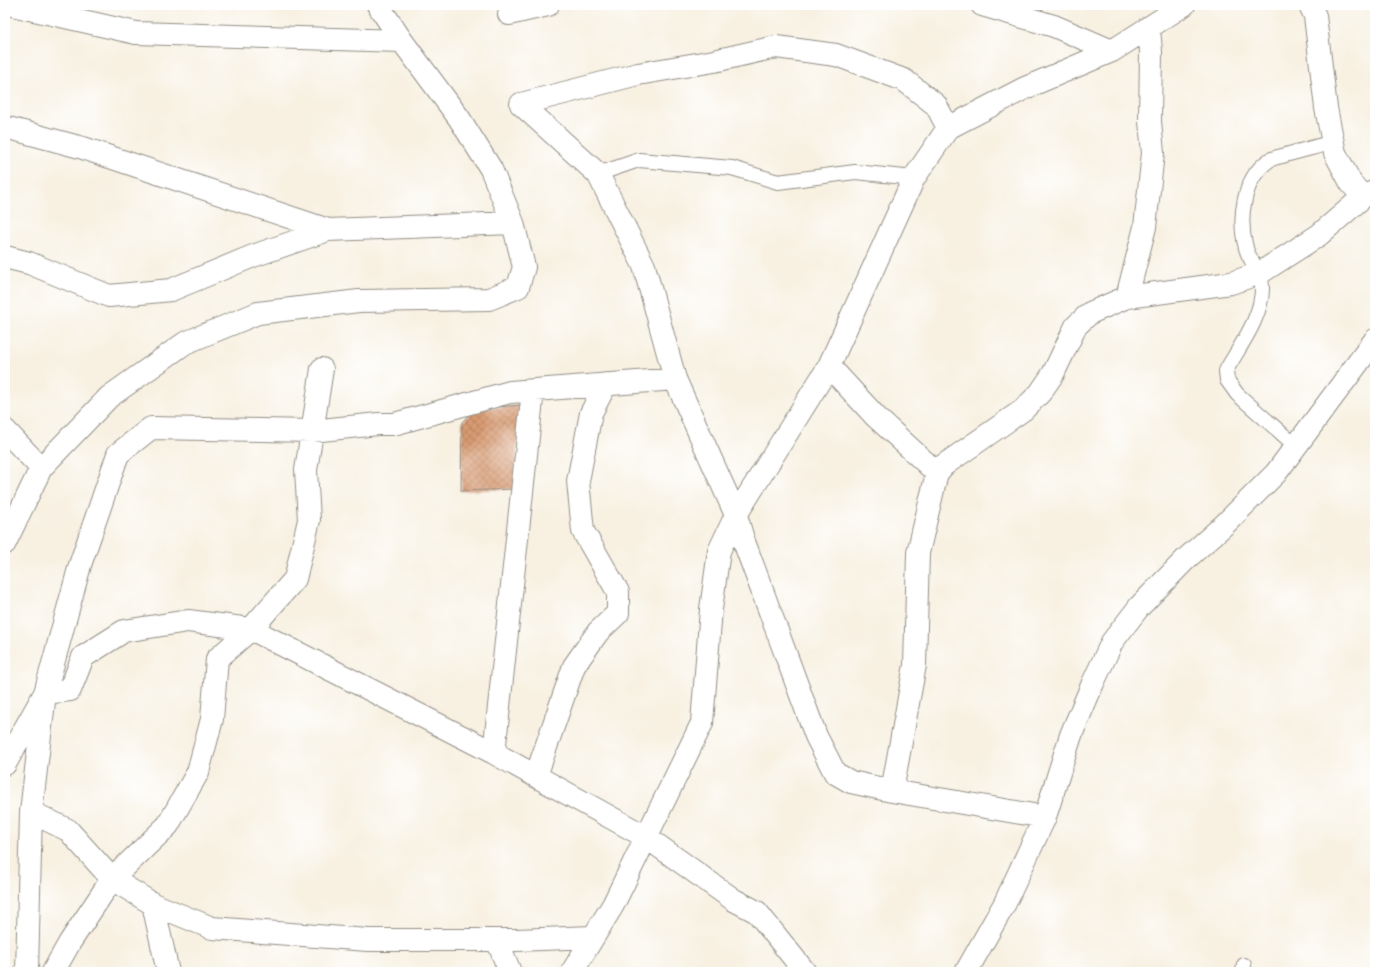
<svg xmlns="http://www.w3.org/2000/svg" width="1380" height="977" viewBox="0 0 1380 977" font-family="Kalam,sans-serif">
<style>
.building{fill:url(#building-cross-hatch)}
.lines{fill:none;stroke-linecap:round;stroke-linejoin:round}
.service-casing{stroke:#928e86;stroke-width:16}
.minor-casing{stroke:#928e86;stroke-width:24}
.service{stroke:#fff;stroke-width:14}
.minor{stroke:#fff;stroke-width:22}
</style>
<defs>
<pattern id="building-cross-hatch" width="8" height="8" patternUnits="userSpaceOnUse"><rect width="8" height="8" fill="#d99b72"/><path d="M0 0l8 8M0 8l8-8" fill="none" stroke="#b07f5e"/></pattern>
</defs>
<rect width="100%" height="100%" fill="#fff"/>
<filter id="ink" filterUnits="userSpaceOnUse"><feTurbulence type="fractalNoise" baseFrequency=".025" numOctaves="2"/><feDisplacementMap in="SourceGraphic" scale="8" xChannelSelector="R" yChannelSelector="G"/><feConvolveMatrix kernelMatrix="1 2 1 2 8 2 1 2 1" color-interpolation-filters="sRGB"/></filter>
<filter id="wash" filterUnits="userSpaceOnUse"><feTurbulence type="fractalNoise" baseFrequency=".012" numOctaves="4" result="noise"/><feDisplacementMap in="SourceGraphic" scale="16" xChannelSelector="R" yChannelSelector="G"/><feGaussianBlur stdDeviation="0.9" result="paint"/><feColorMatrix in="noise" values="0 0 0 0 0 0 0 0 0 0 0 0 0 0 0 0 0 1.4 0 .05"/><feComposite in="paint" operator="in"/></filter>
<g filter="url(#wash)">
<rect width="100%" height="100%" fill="#f8f1e2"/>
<g id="blocks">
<path class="building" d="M 521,405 L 514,489 L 461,491 L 462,422 L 475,409 Z"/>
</g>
</g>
<g filter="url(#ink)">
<use href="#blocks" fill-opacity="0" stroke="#928e86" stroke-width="1"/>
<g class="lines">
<g class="service-casing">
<path id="service" d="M 598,174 L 639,160 L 732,168 L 778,182 L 855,172 L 914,178
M 1297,447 L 1237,394 L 1227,380 L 1226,371 L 1228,367 C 1242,343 1263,315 1262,286 C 1261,267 1250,264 1246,248 C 1238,219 1243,179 1268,161 C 1272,158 1278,157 1282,156 C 1299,151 1316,147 1333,142
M 1243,972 L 1244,965"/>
</g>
<g class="minor-casing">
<path id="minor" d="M 378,5 L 402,41
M 982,5 L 1054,26 L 1112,51
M 1310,5 L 1315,16 L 1326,108 L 1335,153 L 1351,183 L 1363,197
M 509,14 L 548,5
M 521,104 L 598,174 L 644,266 L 675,379 L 736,515 L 743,539 L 816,736 L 835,773 L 851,782 L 892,791 L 1045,817
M 521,104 L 638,74 L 714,61 L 776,47 L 836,55 L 904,80 L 936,105 L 948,128
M 5,127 L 83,148 L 328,230
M 5,257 L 29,263 L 109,296 L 171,290 L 253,256 L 328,230 L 513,223
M 1127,297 L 1145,227 L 1153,153 L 1150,121 L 1151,52 L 1149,27
M 829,366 L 876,417 L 937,473
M 5,430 L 41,468
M 5,543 L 41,468 L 109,397 L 185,343 L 258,313 L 359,301 L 489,299 L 518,287 L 524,267 L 513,223 L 491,169 L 459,118 L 402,41 L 136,33 L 12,5
M 494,753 L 533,390
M 5,764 L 45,693 L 70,690 L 83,657 L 124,631 L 188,621 L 251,629 L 494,753 L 646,837 L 734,900 L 757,912 L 805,972
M 536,776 L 574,666 L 598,632 L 618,613 L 618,592 L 583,531 L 578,481 L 591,413 L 606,384
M 892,791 L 915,665 L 918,553 L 937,473 L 944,465 L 1023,410 L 1040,393 L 1053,374 L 1076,326 L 1090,313 L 1127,297 L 1231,283 L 1260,273 L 1319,235 L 1363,197 L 1375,191
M 153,904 L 168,972
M 593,937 L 516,940 L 368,940 L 212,928 L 153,904 L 112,879 L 68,830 L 31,812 L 45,693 L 80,565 L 118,454 L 151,428 L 312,431 L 378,424 L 394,424 L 510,392 L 675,379
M 497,940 L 510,972
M 27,972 L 31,812
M 53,972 L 70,942 L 112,879 L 168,825 L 198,772 L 212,719 L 217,659 L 251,629 L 295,579 L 309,520 L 306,470 L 322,369
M 572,972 L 613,905 L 702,723 L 711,609 L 719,551 L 736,515 L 829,366 L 914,178 L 948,128 L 1025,88 L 1112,51 L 1184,5
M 966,972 L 1005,903 L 1045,817 L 1071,735 L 1093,683 L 1112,642 L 1139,607 L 1187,558 L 1224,525 L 1276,473 L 1375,340"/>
</g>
<use href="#service" class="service"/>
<use href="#minor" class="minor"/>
</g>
</g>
<rect width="1380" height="977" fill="none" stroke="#fff" stroke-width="20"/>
</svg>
